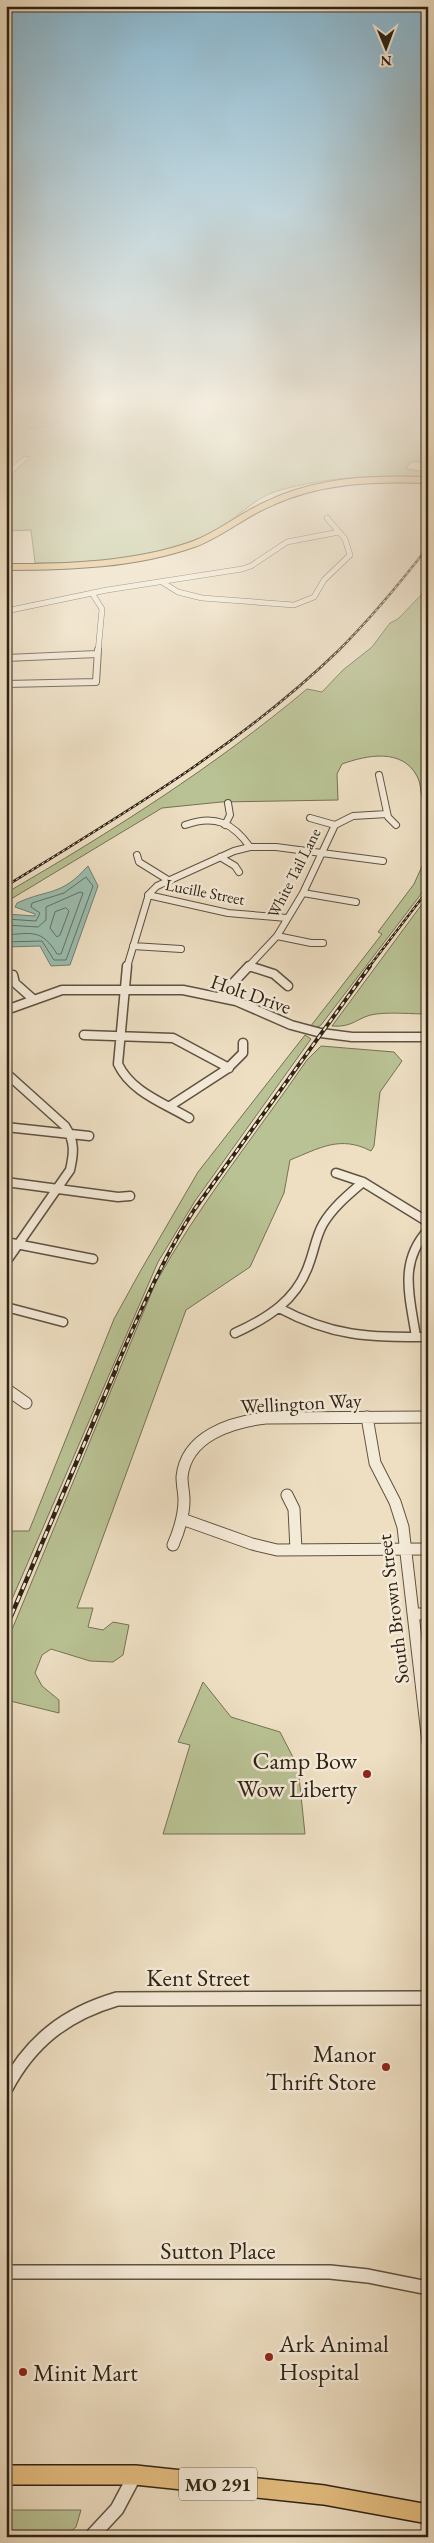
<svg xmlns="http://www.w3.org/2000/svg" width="434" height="2543" viewBox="0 0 434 2543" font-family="'EB Garamond',serif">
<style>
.green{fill:#b9c294;stroke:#747254}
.water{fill:#9abdaf;stroke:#6f7f71}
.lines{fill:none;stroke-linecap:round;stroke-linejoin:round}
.shore{stroke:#647062;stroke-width:1}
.minor-far4-casing{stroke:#5e5240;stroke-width:6}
.minor-far3-casing{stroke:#5e5240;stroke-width:8}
.minor-far2-casing{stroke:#5e5240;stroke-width:11}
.minor-far1-casing{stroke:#5e5240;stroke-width:13}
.minor-casing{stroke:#5e5240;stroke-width:16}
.major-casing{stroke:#2e2314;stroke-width:8}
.highway-casing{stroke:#2e2314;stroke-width:22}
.minor-far4{stroke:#f4ead8;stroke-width:5}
.minor-far3{stroke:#f4ead8;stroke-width:6}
.minor-far2{stroke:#f4ead8;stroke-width:8}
.minor-far1{stroke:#f4ead8;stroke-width:11}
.minor{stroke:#f4ead8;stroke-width:13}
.major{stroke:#e7c082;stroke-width:6}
.highway{stroke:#e7c082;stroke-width:19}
.rail-far2-casing{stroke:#2e2314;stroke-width:2.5}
.rail-far1-casing{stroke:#2e2314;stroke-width:4}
.rail-casing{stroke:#2e2314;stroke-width:4.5}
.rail-far2{stroke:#f4ead8;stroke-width:1;stroke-dasharray:3;stroke-linecap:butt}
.rail-far1{stroke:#f4ead8;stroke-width:2;stroke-dasharray:5;stroke-linecap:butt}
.rail{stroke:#f4ead8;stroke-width:2.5;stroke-dasharray:7;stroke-linecap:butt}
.poi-dot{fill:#8f2418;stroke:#f4ead8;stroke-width:2}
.labels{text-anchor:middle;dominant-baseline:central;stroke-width:5;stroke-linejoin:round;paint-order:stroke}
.far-street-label{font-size:16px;fill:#2e2314;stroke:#f4ead8}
.shield{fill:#f4ead8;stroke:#695f4f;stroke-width:1}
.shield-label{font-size:19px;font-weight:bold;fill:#2e2314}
.street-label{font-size:20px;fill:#2e2314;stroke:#f4ead8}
.near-poi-label{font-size:24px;fill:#2e2314;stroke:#f4ead8;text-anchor:end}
.near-street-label{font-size:24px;fill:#2e2314;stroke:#f4ead8}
</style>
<rect width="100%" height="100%" fill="#eedfc3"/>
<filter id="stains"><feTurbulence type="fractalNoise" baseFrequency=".004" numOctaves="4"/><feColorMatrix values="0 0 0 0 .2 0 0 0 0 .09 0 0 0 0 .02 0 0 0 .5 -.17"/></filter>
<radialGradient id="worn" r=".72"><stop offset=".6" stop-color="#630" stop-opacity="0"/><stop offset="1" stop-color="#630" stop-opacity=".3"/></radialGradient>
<path class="green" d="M 6,404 L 50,404 L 53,409 L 43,420 L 49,421 L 41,422 L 39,428 L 43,425 L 60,422 L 56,418 L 62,412 L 66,404 L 176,404 L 187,407 L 185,404 L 428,404 L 428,462 L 410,462 L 406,469 L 428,472 L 428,478 C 378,474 325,477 277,491 C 253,498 235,521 213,532 C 159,558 94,563 35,563 L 31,530 L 6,531 L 6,479 L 30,457 L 24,456 L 6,472 Z
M 428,587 L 428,809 C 418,796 423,787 417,776 C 402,748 367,755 342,764 L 337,774 L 338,800 L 221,802 L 162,808 L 6,902 L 6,893 C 111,832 214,767 307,689 L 322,692 L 343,670 L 372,647 L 390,623 L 398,619 L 425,591 L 424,588 Z
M 428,853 L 428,885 L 321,1025 L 316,1028 L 310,1027 L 382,934 L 378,932 L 414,884 Z
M 428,896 L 428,1014 C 411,1014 393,1012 376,1014 C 358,1016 354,1028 332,1026 Z
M 305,1035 L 311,1039 L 195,1201 L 158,1262 L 6,1613 L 6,1531 L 29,1531 L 114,1319 L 141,1270 L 198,1172 Z
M 321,1046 L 394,1052 L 402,1061 L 380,1092 L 374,1146 L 371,1151 C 340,1135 320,1148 290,1160 L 284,1193 L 250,1267 L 186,1310 L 77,1608 L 93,1608 L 88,1627 L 103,1630 L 113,1622 L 129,1625 L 123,1655 L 113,1662 L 90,1661 L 51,1649 L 42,1655 L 35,1673 L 42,1686 L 59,1700 L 59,1713 L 6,1700 L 6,1644 L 155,1284 C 198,1206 256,1134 307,1060 Z
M 203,1682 L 231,1717 L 280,1732 L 298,1767 L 305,1834 L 163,1834 L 190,1745 L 178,1742 Z
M 6,2510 L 81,2510 L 76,2527 L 65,2537 L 6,2537 Z"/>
<path class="water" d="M 50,404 L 67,406 L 68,410 L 57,417 L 61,422 C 50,424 38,430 28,429 L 41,422 L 49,421 L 40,419 L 53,409 Z
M 88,866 L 98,886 L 70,965 L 51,966 L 40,946 L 6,947 L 6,914 L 35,916 L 35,914 L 15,907 L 17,903 C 50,888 60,897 88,866 Z"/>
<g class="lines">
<path class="shore" d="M 66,908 L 69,911 L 60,935 L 57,937 L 50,928 L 55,912 Z
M 6,919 L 36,921 L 40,913 L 31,907 L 32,903 L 64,893 L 86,877 L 93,886 L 66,960 L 54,960 L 42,941 L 6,942
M 6,925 L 38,927 L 46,920 L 46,907 L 80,892 L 83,893 L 61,954 L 57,954 C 42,929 32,933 6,935"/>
<g class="minor-far4-casing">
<path id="minor-far4" d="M 162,582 L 178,592 L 202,598 L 294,605 L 314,597 L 324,580 L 350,555 L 345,539 L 327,518
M 92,593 L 102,609 L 98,652
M 6,611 L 107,590 L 242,569 L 251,566 L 287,542 L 339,532"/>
</g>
<g class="minor-far3-casing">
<path id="minor-far3" d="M 6,658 L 97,654
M 6,684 L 96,682 L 98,650
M 379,775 L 388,817 L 396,825
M 310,818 L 335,825
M 185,825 C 215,814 233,823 250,847
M 225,825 L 230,815 L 228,803
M 137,855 L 139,862 L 168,880
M 220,857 L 235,866 L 239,872
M 303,893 L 356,902
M 148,895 L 228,913 L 287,918
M 277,936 L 311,943 L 323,943
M 133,946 L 181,949
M 249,966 L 252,967
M 127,967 L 149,894 L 157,886 L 234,851 L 250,847 L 276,847 L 383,861
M 248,967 L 277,936 L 303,893 L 335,825 L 353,816 L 387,814"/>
</g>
<g class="minor-far2-casing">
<path id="minor-far2" d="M 127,966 L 118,1064 C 131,1092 164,1103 189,1118
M 249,966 L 274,974 L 288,986
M 13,975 L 15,983 L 33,999
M 220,997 L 249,966
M 6,1010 L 62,990 L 183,990 L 236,1001 L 291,1025 L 321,1033 L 352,1037 L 428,1037
M 84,1035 L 173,1038 L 229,1068
M 6,1073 L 65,1126 C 75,1141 74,1153 70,1170 L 6,1262
M 170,1106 L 227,1069 L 243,1053 L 243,1043
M 6,1127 L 89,1136
M 336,1173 L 363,1182 L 428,1222
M 6,1182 L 118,1197 L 130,1196
M 6,1242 L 93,1259
M 6,1307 L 63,1322
M 279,1308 C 333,1337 368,1337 428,1337
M 235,1333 C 268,1318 297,1300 309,1264 C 314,1251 316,1236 323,1224 C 333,1207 349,1194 363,1182
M 416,1337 C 410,1297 398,1263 428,1230"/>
</g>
<g class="minor-far1-casing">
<path id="minor-far1" d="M 6,1389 L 26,1403
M 367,1417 L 375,1463 L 395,1502 L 403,1527 L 428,1743
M 287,1495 L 294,1509 L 296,1550
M 182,1519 L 252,1544 L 277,1550 L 428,1549
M 173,1545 C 179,1531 184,1516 184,1500 C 184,1493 182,1485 182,1477 C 186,1436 231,1422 266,1418 L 428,1417
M 414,1614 L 428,1614"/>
</g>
<g class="minor-casing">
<path id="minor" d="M 6,2088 C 31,2041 66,2014 117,1999 L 428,1998
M 6,2272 L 330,2272 L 368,2276 L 428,2288
M 91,2537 L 117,2509 L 135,2475"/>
</g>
<g class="major-casing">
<path id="major" d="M 6,567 C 69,567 135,565 194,544 C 221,534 242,515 268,504 C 318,480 373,478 428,480"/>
</g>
<g class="highway-casing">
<path id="highway" d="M 6,2475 L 135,2475 L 324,2495 L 428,2514"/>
</g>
<use href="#minor-far4" class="minor-far4"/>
<use href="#minor-far3" class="minor-far3"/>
<use href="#minor-far2" class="minor-far2"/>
<use href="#minor-far1" class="minor-far1"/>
<use href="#minor" class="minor"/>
<use href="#major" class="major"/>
<use href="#highway" class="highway"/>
<g class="rail-far2-casing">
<path id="rail-far2" d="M 6,886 C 121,815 241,745 339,650 C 371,618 400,583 428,547
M 369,967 L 428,890"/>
</g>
<g class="rail-far1-casing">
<path id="rail-far1" d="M 115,1370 C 139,1315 161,1261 194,1210 L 370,966"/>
</g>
<g class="rail-casing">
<path id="rail" d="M 6,1628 L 116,1369"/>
</g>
<use href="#rail-far2" class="rail-far2"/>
<use href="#rail-far1" class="rail-far1"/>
<use href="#rail" class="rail"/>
</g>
<linearGradient id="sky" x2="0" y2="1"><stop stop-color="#89b8d1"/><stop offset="0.53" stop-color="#f7f1e4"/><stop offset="1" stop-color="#f7f1e4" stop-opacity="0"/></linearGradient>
<rect width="434" height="760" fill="url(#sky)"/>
<g class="poi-dot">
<circle cx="367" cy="1774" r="5"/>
<circle cx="386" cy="2067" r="5"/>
<circle cx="269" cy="2357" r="5"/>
<circle cx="23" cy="2372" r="5"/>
</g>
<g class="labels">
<g class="far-street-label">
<text transform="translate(294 873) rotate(-63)">White Tail Lane</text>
<text transform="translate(205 892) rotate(11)">Lucille Street</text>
</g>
<rect class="shield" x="179" y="2467.5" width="78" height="33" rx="4"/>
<g class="shield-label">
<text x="218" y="2484">MO 291</text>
</g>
<g class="street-label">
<text transform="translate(251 994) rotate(19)">Holt Drive</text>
<text transform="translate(301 1403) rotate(-3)">Wellington Way</text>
<text transform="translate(393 1609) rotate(-97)">South Brown Street</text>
</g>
<g class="near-poi-label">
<text x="357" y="1760">Camp Bow<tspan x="357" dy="28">Wow Liberty</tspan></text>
<text x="376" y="2053">Manor<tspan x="376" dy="28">Thrift Store</tspan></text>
<text x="279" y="2343" text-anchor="start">Ark Animal<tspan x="279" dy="28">Hospital</tspan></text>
<text x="33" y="2372" text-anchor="start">Minit Mart</text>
</g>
<g class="near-street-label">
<text x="198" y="1977">Kent Street</text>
<text x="218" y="2250">Sutton Place</text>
</g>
</g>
<rect width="434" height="2543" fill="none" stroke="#eedfc3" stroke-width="25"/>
<rect x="8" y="8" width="419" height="2528" fill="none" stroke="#2e2314" stroke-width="2.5"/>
<rect x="12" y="12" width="409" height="2518" fill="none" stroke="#2e2314"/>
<g transform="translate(386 48) rotate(179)" stroke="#f4ead8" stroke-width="4" paint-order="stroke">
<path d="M0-4L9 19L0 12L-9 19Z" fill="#2e2314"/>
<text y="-8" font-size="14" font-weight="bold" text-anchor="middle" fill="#2e2314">N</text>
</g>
<rect width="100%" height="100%" filter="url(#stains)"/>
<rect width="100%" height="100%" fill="url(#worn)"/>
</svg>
